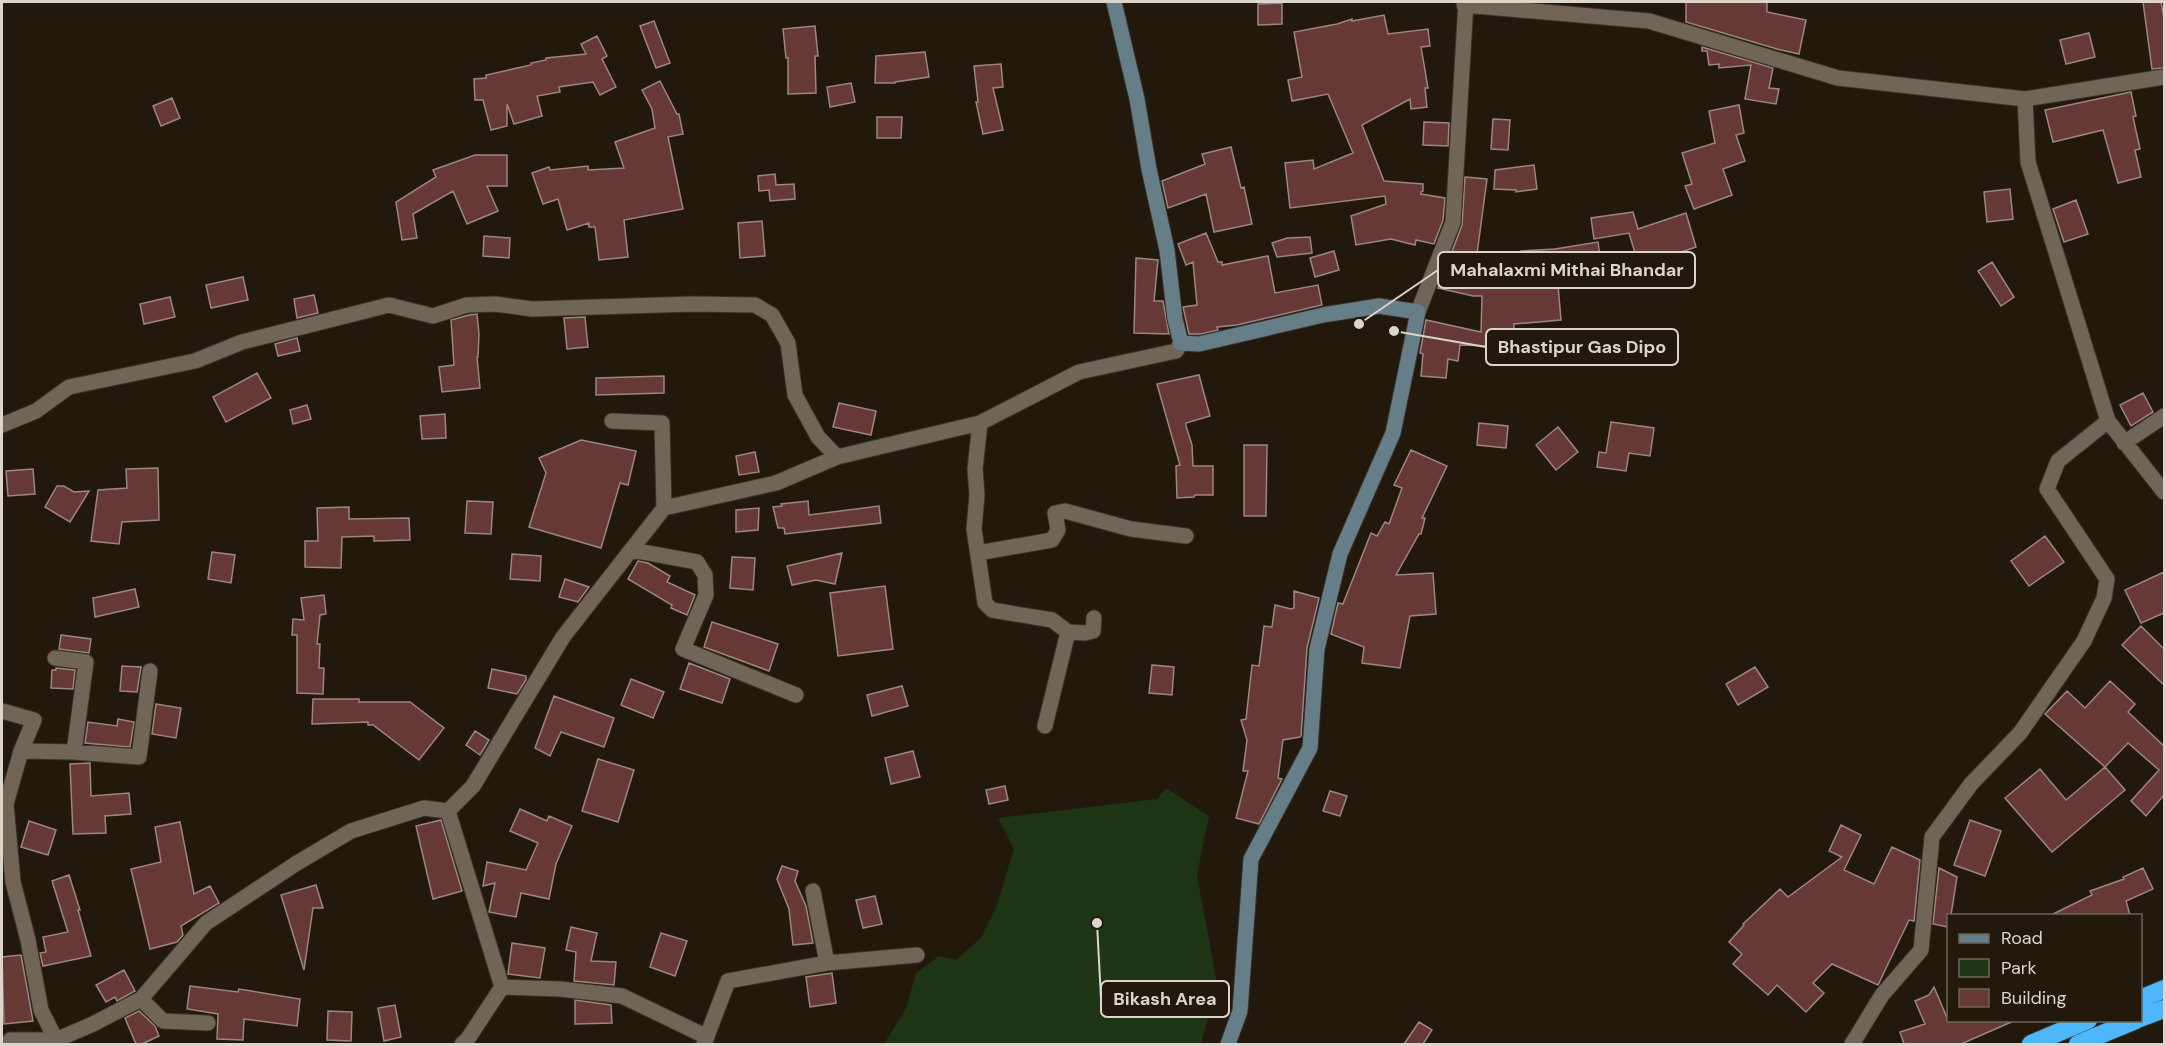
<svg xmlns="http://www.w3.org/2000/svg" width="2166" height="1046" viewBox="0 0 2166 1046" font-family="'DM Sans',sans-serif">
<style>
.green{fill:#1d3415}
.building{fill:#663937;stroke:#9c8584;stroke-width:1.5}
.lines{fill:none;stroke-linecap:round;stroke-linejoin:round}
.street-casing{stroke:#39332d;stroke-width:17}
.secondary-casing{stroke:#39332d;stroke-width:17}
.highway-casing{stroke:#39332d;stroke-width:20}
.street{stroke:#706556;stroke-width:15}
.secondary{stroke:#667e88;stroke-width:15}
.highway{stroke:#4eb7fc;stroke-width:18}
.leader{fill:none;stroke:#dbd5cc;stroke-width:2}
.callout-dot{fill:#dbd5cc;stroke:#22190c;stroke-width:2}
.callout{fill:#22190c;stroke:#dbd5cc;stroke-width:2}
.callout-label{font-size:18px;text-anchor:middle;font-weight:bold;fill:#dbd5cc}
</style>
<rect width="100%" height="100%" fill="#22190c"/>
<path class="green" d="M 1166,788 L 1209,816 L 1197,875 L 1217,984 L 1201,1044 L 884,1044 L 906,1008 L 916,973 L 939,956 L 956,960 L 981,938 L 996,908 L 1014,849 L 998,818 L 1157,799 Z"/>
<path class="building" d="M 1686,2 L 1767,2 L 1767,12 L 1806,20 L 1799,54 L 1777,49 L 1686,22 Z
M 2143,2 L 2161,2 L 2164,18 L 2164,68 L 2152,69 Z
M 1282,3 L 1282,24 L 1258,25 L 1258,4 Z
M 1384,15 L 1388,34 L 1428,29 L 1430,46 L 1421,47 L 1428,88 L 1425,88 L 1427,107 L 1411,109 L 1410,99 L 1362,125 L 1384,181 L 1423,184 L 1423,191 L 1421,192 L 1421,194 L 1445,198 L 1443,220 L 1434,244 L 1416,240 L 1415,245 L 1391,239 L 1356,245 L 1351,216 L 1386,204 L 1385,196 L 1290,208 L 1285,163 L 1313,160 L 1314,169 L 1353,153 L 1328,94 L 1292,101 L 1288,80 L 1302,77 L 1294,32 L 1337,24 L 1352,19 L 1352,21 Z
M 654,21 L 670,63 L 656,68 L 640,26 Z
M 815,26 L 818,56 L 815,56 L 816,93 L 788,94 L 788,58 L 786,58 L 783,29 Z
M 2089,33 L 2095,57 L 2066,64 L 2060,40 Z
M 597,36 L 607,56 L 602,59 L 616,87 L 600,95 L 593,82 L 559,87 L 560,92 L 537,96 L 542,116 L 514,124 L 507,104 L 507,126 L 491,130 L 483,100 L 475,100 L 474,79 L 486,78 L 486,75 L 531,65 L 531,63 L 546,60 L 546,58 L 586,54 L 581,44 Z
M 1702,47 L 1773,68 L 1769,88 L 1779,89 L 1776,104 L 1745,99 L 1751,65 L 1719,68 L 1719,64 L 1709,65 L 1707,51 L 1702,51 Z
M 925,52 L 929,77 L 895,82 L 895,83 L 875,83 L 876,56 Z
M 1001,64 L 1003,87 L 993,88 L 1003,130 L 983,134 L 976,102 L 978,102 L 974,66 Z
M 660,81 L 677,114 L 679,114 L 683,134 L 668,137 L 683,209 L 624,220 L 628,257 L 599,260 L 595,227 L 589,227 L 589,223 L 567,230 L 558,199 L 543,204 L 532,173 L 549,167 L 550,170 L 588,166 L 588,170 L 624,168 L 615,142 L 655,128 L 652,109 L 642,90 Z
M 851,83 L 855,102 L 830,107 L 827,87 Z
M 2131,92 L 2136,116 L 2133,117 L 2140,149 L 2135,150 L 2141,177 L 2118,183 L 2103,130 L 2053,142 L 2045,110 Z
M 172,98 L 180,118 L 161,126 L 153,106 Z
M 1739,105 L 1744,133 L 1736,135 L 1745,161 L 1723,169 L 1732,195 L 1694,209 L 1685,186 L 1692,184 L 1682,153 L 1715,143 L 1709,111 Z
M 877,117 L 902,117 L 901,138 L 877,138 Z
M 1493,119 L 1510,120 L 1508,150 L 1491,149 Z
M 1424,122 L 1449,123 L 1448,146 L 1423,145 Z
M 1231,147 L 1241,188 L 1244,187 L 1252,224 L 1214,232 L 1206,194 L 1168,208 L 1162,181 L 1205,164 L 1202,154 Z
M 475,155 L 507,155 L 507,186 L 487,186 L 498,211 L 467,224 L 453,191 L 413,214 L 417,238 L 402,240 L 396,202 L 436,177 L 433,170 Z
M 1534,165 L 1537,189 L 1516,192 L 1516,190 L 1494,189 L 1495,170 Z
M 775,174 L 776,185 L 794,184 L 795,199 L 770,201 L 769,190 L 759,191 L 758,176 Z
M 1465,177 L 1487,179 L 1475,269 L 1522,264 L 1521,251 L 1555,249 L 1598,242 L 1601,262 L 1581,264 L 1583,281 L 1558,285 L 1561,320 L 1514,324 L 1514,347 L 1460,345 L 1458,361 L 1448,359 L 1446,378 L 1421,376 L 1423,354 L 1420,353 L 1426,320 L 1481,332 L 1482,296 L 1473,296 L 1438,288 L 1462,225 Z
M 2010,189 L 2013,219 L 1987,222 L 1984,192 Z
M 2076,200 L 2088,234 L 2064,242 L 2053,209 Z
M 1633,212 L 1638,229 L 1686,213 L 1696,247 L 1639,266 L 1629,233 L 1594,239 L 1591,218 Z
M 762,221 L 765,256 L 740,258 L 738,223 Z
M 1206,233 L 1218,262 L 1222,262 L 1222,265 L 1268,256 L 1275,293 L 1318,285 L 1322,305 L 1237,325 L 1217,327 L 1218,330 L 1201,334 L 1189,334 L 1183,307 L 1197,305 L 1193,262 L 1186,265 L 1178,244 Z
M 484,236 L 510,238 L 509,258 L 483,256 Z
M 1310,237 L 1312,253 L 1277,257 L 1272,243 L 1287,238 Z
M 1334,251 L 1339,270 L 1315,277 L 1310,258 Z
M 1136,258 L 1158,260 L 1154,301 L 1163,301 L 1169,334 L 1134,333 Z
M 1992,262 L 2014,297 L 2001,306 L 1978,271 Z
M 243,277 L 248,300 L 211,308 L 206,285 Z
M 314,295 L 318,313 L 297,318 L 294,299 Z
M 170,297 L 175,317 L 144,324 L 140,304 Z
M 477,314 L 479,334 L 478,357 L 477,357 L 480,388 L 442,392 L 439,367 L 454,365 L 451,320 L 469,315 Z
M 585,317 L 588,347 L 567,349 L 564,318 Z
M 297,338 L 300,351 L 278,356 L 275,344 Z
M 257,373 L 271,398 L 226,422 L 213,397 Z
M 1199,375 L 1210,416 L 1186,423 L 1186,426 L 1192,445 L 1193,466 L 1213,466 L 1213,495 L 1195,495 L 1194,497 L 1177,498 L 1176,466 L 1180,465 L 1157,384 Z
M 664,376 L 664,393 L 596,395 L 596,378 Z
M 2143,393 L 2153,412 L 2131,426 L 2120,405 Z
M 839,403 L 876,411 L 871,435 L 833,427 Z
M 307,405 L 311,419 L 293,424 L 290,410 Z
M 445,414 L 446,438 L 422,439 L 420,416 Z
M 1611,422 L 1654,428 L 1650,456 L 1629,453 L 1626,471 L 1597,467 L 1599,452 L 1606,453 Z
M 1479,423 L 1508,426 L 1506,448 L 1477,445 Z
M 1558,427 L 1578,452 L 1556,470 L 1536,445 Z
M 581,440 L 636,451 L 628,485 L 620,483 L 601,548 L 529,527 L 546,473 L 539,458 Z
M 1244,445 L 1267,445 L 1266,516 L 1244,516 Z
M 1411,450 L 1447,466 L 1422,518 L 1425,518 L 1421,534 L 1419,534 L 1396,575 L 1433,573 L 1436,614 L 1410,616 L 1400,668 L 1362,663 L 1364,647 L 1331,634 L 1338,603 L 1343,604 L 1371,533 L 1377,536 L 1385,522 L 1389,524 L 1402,488 L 1394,485 Z
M 755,452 L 759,472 L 739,475 L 736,456 Z
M 158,468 L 159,520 L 122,522 L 119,544 L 91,541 L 98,490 L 127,488 L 126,469 Z
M 33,469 L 35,494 L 8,496 L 6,471 Z
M 57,486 L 64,486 L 74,492 L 89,491 L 70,522 L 45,507 Z
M 467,501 L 493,502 L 491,534 L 465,533 Z
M 808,501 L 809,515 L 879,506 L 881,523 L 785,534 L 784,528 L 778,528 L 773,507 L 782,506 L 781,504 Z
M 349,507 L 349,519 L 409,518 L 410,540 L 374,541 L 374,536 L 342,537 L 341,568 L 305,567 L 305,541 L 318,541 L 317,508 Z
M 759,508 L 758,530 L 736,532 L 736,510 Z
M 2045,536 L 2064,562 L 2029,586 L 2011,561 Z
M 212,552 L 235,555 L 231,583 L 208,579 Z
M 842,553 L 835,584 L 816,580 L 792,585 L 787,566 Z
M 512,554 L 541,556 L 540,581 L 510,579 Z
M 732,557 L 755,558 L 753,590 L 730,588 Z
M 638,561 L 648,563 L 670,576 L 667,582 L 695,595 L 687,615 L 671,608 L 672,605 L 628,579 Z
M 2164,572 L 2164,613 L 2141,623 L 2125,590 Z
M 565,579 L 589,587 L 578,602 L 559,597 Z
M 885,586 L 893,649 L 838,656 L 830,593 Z
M 135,589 L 139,607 L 95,617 L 93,598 Z
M 1294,591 L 1319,598 L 1307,648 L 1301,736 L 1300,737 L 1283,740 L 1278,778 L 1282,779 L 1259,824 L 1236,818 L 1248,771 L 1243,771 L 1247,740 L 1241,720 L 1246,719 L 1252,665 L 1259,666 L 1264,626 L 1272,627 L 1275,605 L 1291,609 L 1294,608 Z
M 324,595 L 326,614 L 320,615 L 317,644 L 320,644 L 319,668 L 324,668 L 323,694 L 297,693 L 297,635 L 292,635 L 293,619 L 304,620 L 301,598 Z
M 712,622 L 778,644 L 769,671 L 704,647 Z
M 2141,626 L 2164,649 L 2164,685 L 2122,645 Z
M 61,635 L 91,639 L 89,653 L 59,649 Z
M 689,663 L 730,679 L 722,703 L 680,689 Z
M 1152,665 L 1174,667 L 1172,695 L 1149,693 Z
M 122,666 L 141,667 L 137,692 L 120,691 Z
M 1755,667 L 1768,687 L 1738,705 L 1726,684 Z
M 56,668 L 75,670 L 73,689 L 51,688 L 52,670 L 56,670 Z
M 492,669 L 526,676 L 526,680 L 517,694 L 488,688 Z
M 631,679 L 664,692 L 653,718 L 621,705 Z
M 2110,681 L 2135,704 L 2128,712 L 2164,746 L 2164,795 L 2146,816 L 2131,801 L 2159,770 L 2128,743 L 2105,767 L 2045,714 L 2067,691 L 2085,708 Z
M 902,686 L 908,706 L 872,716 L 867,695 Z
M 554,696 L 614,718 L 604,747 L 561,732 L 550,756 L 535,748 Z
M 313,699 L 359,699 L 359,702 L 410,702 L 444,728 L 419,760 L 373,725 L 368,725 L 368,722 L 312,724 Z
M 156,704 L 181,708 L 176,738 L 152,734 Z
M 118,719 L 134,722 L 130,747 L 85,743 L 88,722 L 117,726 Z
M 475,731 L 489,740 L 480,755 L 466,745 Z
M 913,751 L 920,777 L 891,784 L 885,758 Z
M 598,759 L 634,770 L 618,822 L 582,811 Z
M 90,763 L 91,796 L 129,793 L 131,814 L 105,816 L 106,833 L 73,834 L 70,764 Z
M 2105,767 L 2125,790 L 2052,852 L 2005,798 L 2040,769 L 2066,800 Z
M 1005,786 L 1008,800 L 989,804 L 986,790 Z
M 1330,791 L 1347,796 L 1340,816 L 1323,811 Z
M 520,809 L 547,821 L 549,816 L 572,826 L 556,864 L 549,899 L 521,893 L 516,917 L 489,912 L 495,883 L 483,886 L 487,862 L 526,870 L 538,843 L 510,831 Z
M 441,820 L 462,891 L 433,899 L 416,826 Z
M 1970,820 L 2001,831 L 1985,876 L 1954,865 Z
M 29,821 L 56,830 L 48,855 L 21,847 Z
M 180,822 L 194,894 L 210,886 L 219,903 L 181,926 L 183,935 L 177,942 L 150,949 L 131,869 L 161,862 L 155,827 Z
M 1841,825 L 1861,835 L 1844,870 L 1874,884 L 1892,847 L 1920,860 L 1914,921 L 1909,920 L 1878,985 L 1832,964 L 1813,983 L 1824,993 L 1806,1012 L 1777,985 L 1768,995 L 1743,973 L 1733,964 L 1742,954 L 1729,942 L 1744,925 L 1743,924 L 1780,889 L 1788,897 L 1842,857 L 1829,851 Z
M 782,866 L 798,871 L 795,881 L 806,906 L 813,943 L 793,945 L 789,909 L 777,879 Z
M 1939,868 L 1957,877 L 1951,915 L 1948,915 L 1948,927 L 1933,924 Z
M 2143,868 L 2153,889 L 2126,901 L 2130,915 L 2051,915 L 2092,895 L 2090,891 L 2124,879 L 2123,877 Z
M 69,875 L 80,910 L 78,910 L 91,956 L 43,966 L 40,953 L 46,952 L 43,937 L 68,932 L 52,881 Z
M 316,885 L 323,908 L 313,908 L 304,970 L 281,895 Z
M 875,896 L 882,924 L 863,928 L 856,900 Z
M 571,927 L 597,933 L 591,961 L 616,962 L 614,985 L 574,981 L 576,952 L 566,950 Z
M 661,933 L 687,941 L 675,976 L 650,967 Z
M 512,943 L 545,948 L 540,978 L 508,974 Z
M 21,955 L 33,1021 L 4,1024 L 2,957 Z
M 124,970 L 135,991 L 117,1001 L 115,997 L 106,1002 L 96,985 Z
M 832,973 L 836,1003 L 810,1007 L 806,977 Z
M 190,986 L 238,992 L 239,989 L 300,999 L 297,1026 L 244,1019 L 243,1040 L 217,1039 L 218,1014 L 187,1009 Z
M 1934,987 L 1948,1020 L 2016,1020 L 1961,1044 L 1904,1044 L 1900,1032 L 1925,1024 L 1915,1001 L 1929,995 Z
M 575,1000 L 611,1005 L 612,1023 L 575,1024 Z
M 395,1005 L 401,1037 L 384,1041 L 378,1008 Z
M 139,1011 L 155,1026 L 159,1036 L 142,1044 L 136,1044 L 125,1018 Z
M 328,1011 L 352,1012 L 351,1041 L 327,1040 Z
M 1419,1022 L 1432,1030 L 1423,1044 L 1404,1044 Z"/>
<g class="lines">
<g class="street-casing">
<path id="street" d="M 1464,5 L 1649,21 L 1838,78 L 2025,99 L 2164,77
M 2025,99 L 2028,162 L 2108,421 L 2164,492
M 1418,312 L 1453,222 L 1466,2
M 612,421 L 662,423 L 664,508
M 980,423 L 975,469 L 977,495 L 974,529 L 985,603 L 992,610 L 1052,620 L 1068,632 L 1045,726
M 2,425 L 36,411 L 69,387 L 195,361 L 242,342 L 389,305 L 433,316 L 467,305 L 495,304 L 532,309 L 692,304 L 755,305 L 772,315 L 788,343 L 795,395 L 818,437 L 837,457
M 2124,443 L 2164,416
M 632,550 L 697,562 L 705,575 L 706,595 L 683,649 L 796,695
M 978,553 L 1052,540 L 1058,530 L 1055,513 L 1065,511 L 1131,529 L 1186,536
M 1068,632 L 1085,633 L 1093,631 L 1094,618
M 55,658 L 86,662 L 74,752
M 2,711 L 34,720 L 21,751
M 2,804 L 6,804 L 21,751 L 74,752 L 139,757 L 150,671
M 6,804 L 13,882 L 28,940 L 41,1010 L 56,1040
M 813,891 L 827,963
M 502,987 L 560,989 L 622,996 L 707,1037
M 141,999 L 163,1021 L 208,1023
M 10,1040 L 56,1040 L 93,1024 L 141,999 L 206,923 L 297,863 L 351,831 L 424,808 L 448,811
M 462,1044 L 467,1040 L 502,987 L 448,811 L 473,786 L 563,637 L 664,508 L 776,483 L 837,457 L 980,423 L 1079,372 L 1176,351 L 1181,343
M 704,1044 L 728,981 L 827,963 L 917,955
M 1852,1044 L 1882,995 L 1921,950 L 1932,837 L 1971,784 L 2020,733 L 2084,641 L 2104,598 L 2107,579 L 2047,489 L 2058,461 L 2108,421"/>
</g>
<g class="secondary-casing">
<path id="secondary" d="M 1114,2 L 1137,99 L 1149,169 L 1167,250 L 1175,319 L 1181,343 L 1199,344 L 1323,315 L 1379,306 L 1418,312 L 1393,433 L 1340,554 L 1317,649 L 1310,748 L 1251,859 L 1240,1011 L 1228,1044"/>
</g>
<g class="highway-casing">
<path id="highway" d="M 2140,999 L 2164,989
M 2140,1018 L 2164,1009
M 2031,1044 L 2088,1020
M 2078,1044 L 2136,1020"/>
</g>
<use href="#street" class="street"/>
<use href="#secondary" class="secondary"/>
<use href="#highway" class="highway"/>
</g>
<path class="leader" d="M1359 324L1438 270M1394 331L1486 347M1097 923L1101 999"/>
<g class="callout-dot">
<circle cx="1359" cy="324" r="6"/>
<circle cx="1394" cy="331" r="6"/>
<circle cx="1097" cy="923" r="6"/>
</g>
<g class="callout">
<rect x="1438" y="252" width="257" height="36" rx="6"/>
<rect x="1486" y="329" width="192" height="36" rx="6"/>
<rect x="1101" y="981" width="128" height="36" rx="6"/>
</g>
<g class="callout-label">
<text x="1567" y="276">Mahalaxmi Mithai Bhandar</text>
<text x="1582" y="353">Bhastipur Gas Dipo</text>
<text x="1165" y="1005">Bikash Area</text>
</g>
<rect width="2166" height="1046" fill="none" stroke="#dbd5cc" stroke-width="6"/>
<rect x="1947" y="914" width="195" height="108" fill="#22190c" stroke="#6c6459" stroke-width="1.5"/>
<rect x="1959" y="934" width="30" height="9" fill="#667e88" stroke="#6c6459" stroke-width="1.5"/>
<text x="2001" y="944" font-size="18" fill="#dbd5cc">Road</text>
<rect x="1959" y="959" width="30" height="18" fill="#1d3415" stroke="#6c6459" stroke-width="1.5"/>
<text x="2001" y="974" font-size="18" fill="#dbd5cc">Park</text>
<rect x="1959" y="989" width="30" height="18" fill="#663937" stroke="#6c6459" stroke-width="1.5"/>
<text x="2001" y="1004" font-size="18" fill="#dbd5cc">Building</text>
</svg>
